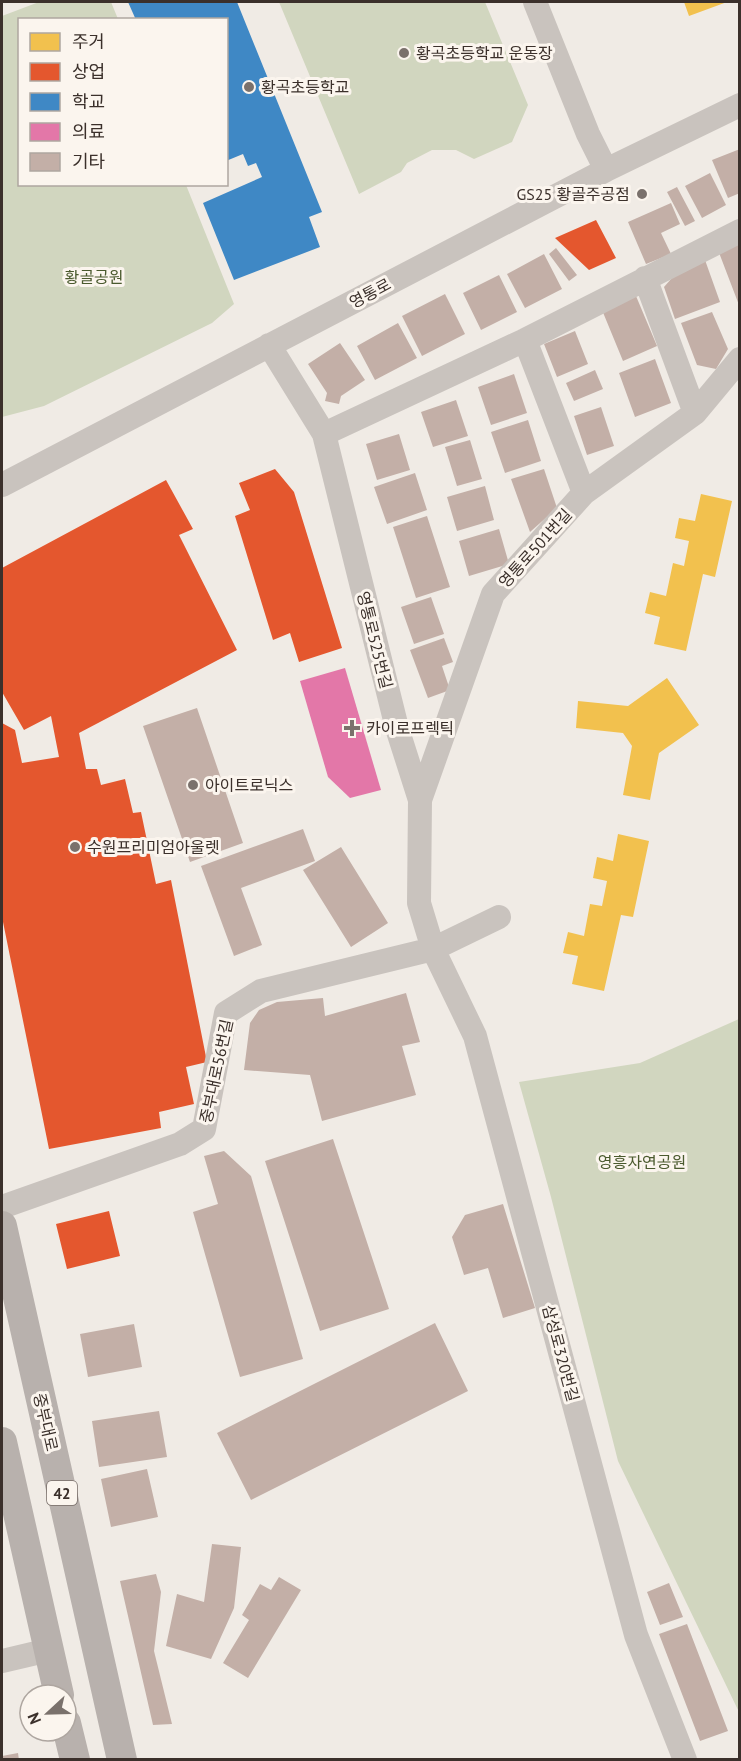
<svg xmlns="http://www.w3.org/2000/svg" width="741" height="1761" viewBox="0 0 741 1761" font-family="'PT Sans','Noto Sans KR',sans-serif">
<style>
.green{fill:#d1d6bf}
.homes{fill:#f2c14e}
.shops{fill:#e4572e}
.schools{fill:#3f88c5}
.health{fill:#e377a8}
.building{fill:#c3afa7}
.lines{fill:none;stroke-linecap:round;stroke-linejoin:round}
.minor{stroke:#c9c3be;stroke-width:24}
.major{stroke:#b8b1ad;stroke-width:30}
.poi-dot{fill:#7a716c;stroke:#fbf5ee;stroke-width:2}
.labels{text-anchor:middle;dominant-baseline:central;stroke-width:6;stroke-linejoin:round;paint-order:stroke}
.shield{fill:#fbf5ee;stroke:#756b66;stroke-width:1.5}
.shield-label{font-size:15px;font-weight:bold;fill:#3b302b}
.poi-label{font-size:16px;fill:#3b302b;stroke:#fbf5ee;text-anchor:start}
.park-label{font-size:16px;fill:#4a5a2e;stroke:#fbf5ee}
.street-label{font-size:16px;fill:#3b302b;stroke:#fbf5ee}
</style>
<rect width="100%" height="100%" fill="#f0ebe5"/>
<path class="green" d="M 39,2 L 111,2 L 118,19 L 20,20 L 20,184 L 186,185 L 234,304 L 212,323 L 44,406 L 2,417 L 2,16 Z
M 279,2 L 485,2 L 528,105 L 512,142 L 474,159 L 456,150 L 432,150 L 407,163 L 401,172 L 359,194 Z
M 739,1019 L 739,1712 L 618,1461 L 551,1197 L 519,1082 L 640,1063 Z"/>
<path class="homes" d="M 684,2 L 727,2 L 689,16 Z
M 701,494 L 732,501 L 715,577 L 703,574 L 686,651 L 654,644 L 660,617 L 645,613 L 650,592 L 666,596 L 673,563 L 684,566 L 689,541 L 675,538 L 679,518 L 695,521 Z
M 667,678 L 699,725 L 659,753 L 650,800 L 623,795 L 632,746 L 623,733 L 576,728 L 578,701 L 628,706 Z
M 618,834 L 649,841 L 633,917 L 621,915 L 604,991 L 572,984 L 578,956 L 563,953 L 568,932 L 584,936 L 590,904 L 602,906 L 607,881 L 593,878 L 597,857 L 613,861 Z"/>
<path class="shops" d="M 596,220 L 616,258 L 589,270 L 555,238 Z
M 275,469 L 294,492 L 342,648 L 299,662 L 290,633 L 273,640 L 235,516 L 250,510 L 239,483 Z
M 166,480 L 193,529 L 179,535 L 237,650 L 79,733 L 86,769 L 97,769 L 101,785 L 125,779 L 133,813 L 141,812 L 156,884 L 171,880 L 207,1062 L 186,1067 L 194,1104 L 159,1112 L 161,1128 L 49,1149 L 2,917 L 2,723 L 15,730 L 22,763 L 59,757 L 51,716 L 24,730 L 2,692 L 2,568 Z
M 109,1211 L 120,1256 L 67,1269 L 56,1224 Z"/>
<path class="schools" d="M 128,2 L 237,2 L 322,212 L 309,217 L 320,247 L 234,280 L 203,203 L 262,177 L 256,163 L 248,166 L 243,154 L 226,161 L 226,20 L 136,20 Z"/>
<path class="health" d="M 345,668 L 381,790 L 350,798 L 328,777 L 300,681 Z"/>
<path class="building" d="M 740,149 L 740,193 L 728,198 L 712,160 Z
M 710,173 L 726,205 L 702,218 L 685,186 Z
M 677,187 L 695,221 L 685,226 L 667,192 Z
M 671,203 L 680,224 L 661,233 L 671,254 L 646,264 L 628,222 Z
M 740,241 L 740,305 L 739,305 L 718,250 Z
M 556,248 L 577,275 L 569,281 L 549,254 Z
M 544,254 L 562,289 L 525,308 L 507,274 Z
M 705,260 L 720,302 L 675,319 L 664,287 L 679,270 Z
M 499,275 L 517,312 L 481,330 L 463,293 Z
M 445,294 L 465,334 L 422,356 L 402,316 Z
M 636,296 L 657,346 L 623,361 L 602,310 Z
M 712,312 L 728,349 L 716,369 L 697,365 L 681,323 Z
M 398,323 L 417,358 L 375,380 L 357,346 Z
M 575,331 L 588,364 L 557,377 L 544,344 Z
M 340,343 L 365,380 L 341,396 L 339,404 L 325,401 L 327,393 L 308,364 Z
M 655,359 L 671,403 L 635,417 L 619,373 Z
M 595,370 L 603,389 L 574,401 L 566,383 Z
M 514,374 L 527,413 L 491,425 L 478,387 Z
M 456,400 L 468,436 L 433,447 L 421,412 Z
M 601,407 L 614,446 L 587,455 L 574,416 Z
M 528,420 L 541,461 L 505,473 L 491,432 Z
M 399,434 L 410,470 L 377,480 L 366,444 Z
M 470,440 L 482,479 L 457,486 L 445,447 Z
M 544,469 L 557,508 L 530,532 L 511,479 Z
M 415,473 L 427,510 L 387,524 L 374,487 Z
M 485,486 L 494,520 L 457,531 L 447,497 Z
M 427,516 L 450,587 L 416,598 L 393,527 Z
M 499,529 L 509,564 L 469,576 L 459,541 Z
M 431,597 L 444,634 L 414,644 L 401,607 Z
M 444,638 L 453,662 L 442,666 L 450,690 L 428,698 L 410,650 Z
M 197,708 L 243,843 L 190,862 L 143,726 Z
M 303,829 L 315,861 L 241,888 L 262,945 L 234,956 L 201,866 Z
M 341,847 L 388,923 L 351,947 L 303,870 Z
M 406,993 L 420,1042 L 402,1046 L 416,1095 L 322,1121 L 310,1075 L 244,1070 L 250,1023 L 259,1010 L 277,1002 L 323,998 L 325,1016 Z
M 333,1139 L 389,1309 L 320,1331 L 265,1161 Z
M 224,1151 L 251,1176 L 303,1359 L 240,1377 L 193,1212 L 218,1204 L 204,1156 Z
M 503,1204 L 535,1308 L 503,1318 L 488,1268 L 464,1275 L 452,1237 L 465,1215 Z
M 435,1323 L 468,1391 L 251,1500 L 217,1433 Z
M 134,1324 L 142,1367 L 88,1377 L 80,1334 Z
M 159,1411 L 167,1457 L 99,1467 L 92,1421 Z
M 147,1469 L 158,1517 L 111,1527 L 101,1479 Z
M 212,1544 L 241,1547 L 234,1608 L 211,1659 L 166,1646 L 177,1594 L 204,1602 Z
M 156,1574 L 161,1592 L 154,1651 L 172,1724 L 153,1725 L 120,1581 Z
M 279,1577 L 301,1590 L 248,1678 L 223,1663 L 249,1620 L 242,1615 L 260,1584 L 271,1590 Z
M 669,1583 L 683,1617 L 660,1625 L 647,1592 Z
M 687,1624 L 728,1731 L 700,1741 L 659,1634 Z
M 18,1753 L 19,1760 L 2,1760 L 2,1756 Z"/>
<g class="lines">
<path class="minor" d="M 535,2 L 588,134 L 606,170
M 645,278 L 695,413
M 525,340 L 584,493
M 269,345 L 324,434 L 397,728 L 420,800 L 419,903 L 433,949 L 475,1036 L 636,1635 L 685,1760
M 324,434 L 525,340 L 740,231
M 2,485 L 606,170 L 740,105
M 420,800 L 493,594 L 584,493 L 695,413 L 740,359
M 2,1207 L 180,1144 L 204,1129 L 226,1013 L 261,991 L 433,949 L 499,917
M 2,1661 L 49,1650"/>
<path class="major" d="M 2,1226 L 122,1760
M 2,1442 L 59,1695
M 66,1723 L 75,1760"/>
</g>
<g class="poi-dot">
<circle cx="404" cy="53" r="6"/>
<circle cx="249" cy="87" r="6"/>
<circle cx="642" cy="194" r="6"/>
<path d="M349 719h6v6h6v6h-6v6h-6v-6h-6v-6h6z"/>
<circle cx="193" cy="785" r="6"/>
<circle cx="75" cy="847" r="6"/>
</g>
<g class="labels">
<rect class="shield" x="47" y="1481" width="30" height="24" rx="4.5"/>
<g class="shield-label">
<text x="62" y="1493">42</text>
</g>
<g class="poi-label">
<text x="416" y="53">황곡초등학교 운동장</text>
<text x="261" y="87">황곡초등학교</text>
<text x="630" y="194" text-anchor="end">GS25 황골주공점</text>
<text x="366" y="728">카이로프렉틱</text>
<text x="205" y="785">아이트로닉스</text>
<text x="87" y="847">수원프리미엄아울렛</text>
</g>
<g class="park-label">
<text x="94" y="277">황골공원</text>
<text x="642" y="1162">영흥자연공원</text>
</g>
<g class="street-label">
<text transform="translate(370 293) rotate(-28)">영통로</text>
<text transform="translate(535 548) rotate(-48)">영통로501번길</text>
<text transform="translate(375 640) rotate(76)">영통로525번길</text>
<text transform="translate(216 1071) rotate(-78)">중부대로56번길</text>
<text transform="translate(561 1353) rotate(75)">삼성로320번길</text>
<text transform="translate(46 1422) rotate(77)">중부대로</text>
</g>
</g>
<rect width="741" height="1761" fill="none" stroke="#3b302b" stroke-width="6"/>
<rect x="18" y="18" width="210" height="168" fill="#fbf5ee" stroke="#aea6a0" stroke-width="1.5"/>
<rect x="30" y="33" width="30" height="18" fill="#f2c14e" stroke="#aea6a0" stroke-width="1.5"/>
<text x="72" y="48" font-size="18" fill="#3b302b">주거</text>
<rect x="30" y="63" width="30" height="18" fill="#e4572e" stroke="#aea6a0" stroke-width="1.5"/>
<text x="72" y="78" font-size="18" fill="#3b302b">상업</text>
<rect x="30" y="93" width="30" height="18" fill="#3f88c5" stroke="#aea6a0" stroke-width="1.5"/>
<text x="72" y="108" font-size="18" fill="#3b302b">학교</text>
<rect x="30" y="123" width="30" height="18" fill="#e377a8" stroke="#aea6a0" stroke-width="1.5"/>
<text x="72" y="138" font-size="18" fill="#3b302b">의료</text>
<rect x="30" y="153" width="30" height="18" fill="#c3afa7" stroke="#aea6a0" stroke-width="1.5"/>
<text x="72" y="168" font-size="18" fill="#3b302b">기타</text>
<g transform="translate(48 1713) rotate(248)"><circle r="28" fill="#fbf5ee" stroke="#aea6a0" stroke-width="1.5"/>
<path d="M0-4.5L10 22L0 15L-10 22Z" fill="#7a716c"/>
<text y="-9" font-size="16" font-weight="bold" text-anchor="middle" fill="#3b302b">N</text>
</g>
</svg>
